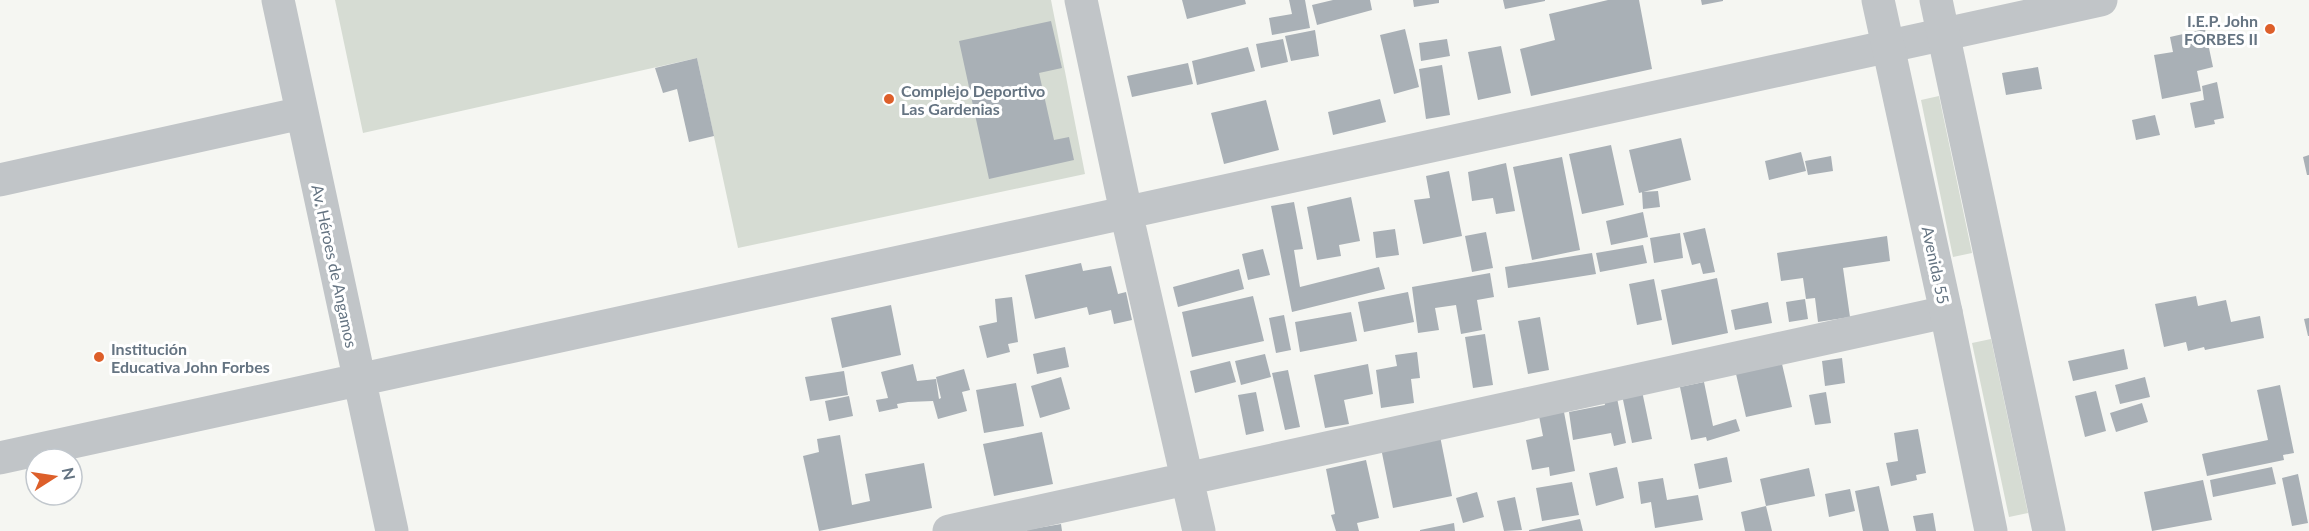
<svg xmlns="http://www.w3.org/2000/svg" width="2309" height="531" viewBox="0 0 2309 531" font-family="Lato,sans-serif">
<style>
.green{fill:#d6dcd3}
.building{fill:#a9b0b6}
.lines{fill:none;stroke-linecap:round;stroke-linejoin:round}
.minor{stroke:#c1c5c8;stroke-width:33}
.tertiary{stroke:#c1c5c8;stroke-width:33}
.poi-dot{fill:#dd5f2a;stroke:#fff;stroke-width:2}
.labels{text-anchor:middle;dominant-baseline:central;stroke-width:6;stroke-linejoin:round;paint-order:stroke}
.poi-label{font-size:16px;font-weight:bold;fill:#657482;stroke:#fff;text-anchor:start}
.street-label{font-size:16px;fill:#657482;stroke:#fff}
</style>
<rect width="100%" height="100%" fill="#f5f6f2"/>
<path class="green" d="M 335,0 L 1051,0 L 1085,174 L 738,248 L 697,58 L 363,133 Z
M 1939,96 L 1972,253 L 1953,257 L 1921,100 Z
M 1991,339 L 2028,513 L 2009,517 L 1972,343 Z"/>
<path class="building" d="M 1182,0 L 1245,0 L 1246,4 L 1187,19 Z
M 1289,0 L 1305,0 L 1310,28 L 1272,35 L 1269,18 L 1292,14 Z
M 1333,0 L 1370,0 L 1372,10 L 1317,25 L 1312,5 Z
M 1413,0 L 1439,0 L 1439,3 L 1414,7 Z
M 1503,0 L 1545,0 L 1545,1 L 1505,9 Z
M 1608,0 L 1639,0 L 1652,69 L 1531,96 L 1520,49 L 1555,40 L 1549,14 Z
M 1701,0 L 1723,0 L 1723,1 L 1702,5 Z
M 1051,21 L 1062,68 L 1039,73 L 1054,140 L 1069,137 L 1074,160 L 989,179 L 959,41 Z
M 1405,29 L 1419,87 L 1394,94 L 1380,35 Z
M 2205,29 L 2213,67 L 2197,71 L 2201,91 L 2162,99 L 2154,55 L 2173,52 L 2170,37 Z
M 1315,30 L 1319,56 L 1291,61 L 1285,36 Z
M 1283,39 L 1288,62 L 1261,68 L 1256,44 Z
M 1447,39 L 1450,56 L 1421,61 L 1419,43 Z
M 1501,46 L 1511,93 L 1478,100 L 1468,52 Z
M 1248,47 L 1255,71 L 1197,85 L 1192,61 Z
M 697,58 L 714,136 L 689,142 L 677,89 L 663,93 L 655,68 Z
M 1188,63 L 1193,84 L 1132,97 L 1127,76 Z
M 1442,65 L 1450,115 L 1426,119 L 1419,69 Z
M 2038,67 L 2042,89 L 2006,95 L 2002,73 Z
M 2217,82 L 2224,118 L 2214,120 L 2215,124 L 2195,128 L 2190,103 L 2204,100 L 2202,86 Z
M 1380,99 L 1386,122 L 1333,135 L 1328,112 Z
M 1266,100 L 1279,150 L 1224,164 L 1211,113 Z
M 2155,115 L 2160,135 L 2136,140 L 2132,120 Z
M 1681,138 L 1691,180 L 1639,193 L 1629,150 Z
M 1611,145 L 1624,205 L 1582,214 L 1569,154 Z
M 1801,152 L 1806,171 L 1769,180 L 1765,161 Z
M 2309,155 L 2309,175 L 2307,175 L 2303,157 Z
M 1831,156 L 1833,171 L 1808,175 L 1805,161 Z
M 1562,157 L 1580,250 L 1532,260 L 1513,167 Z
M 1506,163 L 1515,211 L 1496,214 L 1493,198 L 1472,201 L 1468,172 Z
M 1449,171 L 1462,236 L 1423,244 L 1414,200 L 1430,198 L 1426,176 Z
M 1658,191 L 1660,207 L 1643,209 L 1642,192 Z
M 1351,197 L 1360,241 L 1339,245 L 1341,256 L 1317,260 L 1307,207 Z
M 1294,202 L 1303,249 L 1294,250 L 1300,287 L 1379,267 L 1385,289 L 1292,312 L 1271,206 Z
M 1643,212 L 1648,237 L 1611,245 L 1606,221 Z
M 1705,228 L 1715,272 L 1703,274 L 1700,263 L 1692,265 L 1683,233 Z
M 1395,229 L 1399,255 L 1376,258 L 1373,232 Z
M 1486,232 L 1493,268 L 1472,272 L 1465,236 Z
M 1680,233 L 1683,258 L 1654,263 L 1650,238 Z
M 1887,236 L 1890,261 L 1843,268 L 1850,317 L 1818,322 L 1815,298 L 1806,299 L 1803,278 L 1781,281 L 1777,253 Z
M 1643,245 L 1647,263 L 1600,272 L 1596,253 Z
M 1263,249 L 1270,275 L 1248,280 L 1242,254 Z
M 1592,253 L 1596,274 L 1508,288 L 1505,267 Z
M 1081,263 L 1083,271 L 1111,266 L 1118,294 L 1126,292 L 1132,320 L 1114,324 L 1111,310 L 1089,315 L 1087,307 L 1035,319 L 1025,275 Z
M 1239,269 L 1244,289 L 1178,307 L 1173,287 Z
M 1490,273 L 1494,297 L 1477,300 L 1482,330 L 1461,334 L 1456,305 L 1435,308 L 1439,330 L 1418,333 L 1412,287 Z
M 1717,278 L 1728,333 L 1672,345 L 1661,290 Z
M 1654,279 L 1662,320 L 1637,325 L 1629,284 Z
M 1408,292 L 1414,322 L 1364,332 L 1358,302 Z
M 1253,296 L 1264,341 L 1192,357 L 1182,312 Z
M 2196,296 L 2198,306 L 2226,300 L 2231,322 L 2260,316 L 2264,338 L 2205,350 L 2204,347 L 2188,351 L 2186,342 L 2164,347 L 2155,304 Z
M 1012,297 L 1018,342 L 1008,344 L 1010,352 L 987,358 L 979,326 L 997,322 L 995,299 Z
M 1805,299 L 1808,319 L 1789,322 L 1786,302 Z
M 1768,302 L 1772,323 L 1735,330 L 1731,310 Z
M 891,305 L 901,355 L 842,368 L 831,318 Z
M 1351,312 L 1357,341 L 1300,352 L 1295,322 Z
M 1284,315 L 1291,350 L 1276,353 L 1269,318 Z
M 1540,317 L 1549,370 L 1528,374 L 1518,321 Z
M 2309,318 L 2309,336 L 2308,336 L 2304,319 Z
M 1485,334 L 1493,385 L 1473,388 L 1465,337 Z
M 1065,347 L 1069,367 L 1037,374 L 1033,354 Z
M 2124,349 L 2128,369 L 2073,381 L 2068,361 Z
M 1417,352 L 1420,378 L 1411,379 L 1414,403 L 1381,408 L 1376,370 L 1397,366 L 1395,355 Z
M 1265,354 L 1271,377 L 1241,385 L 1235,361 Z
M 1842,358 L 1845,383 L 1825,386 L 1822,361 Z
M 1230,361 L 1236,382 L 1195,393 L 1190,371 Z
M 913,364 L 917,381 L 936,379 L 939,399 L 941,398 L 936,377 L 964,369 L 970,390 L 962,392 L 967,411 L 938,419 L 933,401 L 908,402 L 897,404 L 898,408 L 879,412 L 876,400 L 888,398 L 881,372 Z
M 1368,364 L 1373,394 L 1344,400 L 1349,424 L 1325,428 L 1314,375 Z
M 1782,364 L 1792,407 L 1746,417 L 1736,374 Z
M 1288,370 L 1300,427 L 1285,430 L 1272,373 Z
M 844,371 L 848,395 L 810,401 L 805,377 Z
M 1061,377 L 1070,409 L 1040,418 L 1031,386 Z
M 2145,377 L 2150,397 L 2120,404 L 2115,385 Z
M 1704,382 L 1713,426 L 1736,419 L 1740,431 L 1707,441 L 1706,437 L 1691,440 L 1680,387 Z
M 1016,383 L 1024,426 L 984,433 L 976,390 Z
M 2280,385 L 2294,453 L 2283,455 L 2284,460 L 2207,476 L 2202,454 L 2268,440 L 2257,390 Z
M 1642,391 L 1652,439 L 1632,443 L 1622,395 Z
M 2096,391 L 2106,431 L 2085,437 L 2075,396 Z
M 1256,392 L 1264,431 L 1246,435 L 1238,395 Z
M 1826,392 L 1831,423 L 1815,425 L 1809,395 Z
M 849,396 L 853,416 L 829,421 L 825,401 Z
M 1617,398 L 1626,443 L 1614,446 L 1611,433 L 1573,440 L 1569,412 L 1605,405 L 1604,401 Z
M 2142,403 L 2148,422 L 2116,432 L 2110,413 Z
M 1564,412 L 1575,471 L 1550,476 L 1549,467 L 1532,470 L 1526,440 L 1543,436 L 1539,416 Z
M 1918,429 L 1926,473 L 1916,475 L 1917,480 L 1891,486 L 1886,463 L 1898,461 L 1894,433 Z
M 1042,432 L 1053,484 L 994,496 L 983,444 Z
M 840,435 L 852,505 L 870,501 L 865,474 L 924,463 L 932,508 L 819,531 L 803,456 L 819,452 L 817,439 Z
M 1440,436 L 1452,496 L 1393,508 L 1381,448 Z
M 1727,457 L 1732,482 L 1699,489 L 1694,464 Z
M 1366,460 L 1379,518 L 1357,523 L 1359,531 L 1336,531 L 1331,515 L 1335,514 L 1326,469 Z
M 1617,467 L 1624,498 L 1596,506 L 1589,473 Z
M 2272,467 L 2276,484 L 2213,497 L 2210,480 Z
M 1809,468 L 1815,496 L 1766,506 L 1760,479 Z
M 2298,474 L 2308,523 L 2292,526 L 2282,478 Z
M 1663,478 L 1667,500 L 1698,495 L 1703,520 L 1655,528 L 1651,502 L 1641,504 L 1638,482 Z
M 2203,480 L 2212,520 L 2152,531 L 2144,492 Z
M 1572,482 L 1579,515 L 1542,521 L 1536,488 Z
M 1879,486 L 1889,531 L 1863,531 L 1855,491 Z
M 1850,489 L 1855,511 L 1829,517 L 1825,494 Z
M 1477,492 L 1484,517 L 1463,523 L 1456,498 Z
M 1515,497 L 1522,530 L 1504,531 L 1497,501 Z
M 1766,506 L 1772,531 L 1745,531 L 1741,512 Z
M 1933,513 L 1936,531 L 1916,531 L 1913,516 Z
M 1580,519 L 1583,531 L 1529,531 L 1529,530 Z
M 1454,523 L 1455,531 L 1420,531 L 1420,530 Z
M 1061,524 L 1062,531 L 1027,531 L 1026,530 Z"/>
<g class="lines">
<path class="minor" d="M 278,0 L 392,531
M 1081,0 L 1126,212 L 1199,531
M 0,180 L 302,113
M 0,458 L 2101,0
M 949,531 L 1946,312"/>
<path class="tertiary" d="M 1878,0 L 1946,312 L 1991,531
M 1936,0 L 2049,531"/>
</g>
<g class="poi-dot">
<circle cx="2270" cy="29" r="6"/>
<circle cx="889" cy="99" r="6"/>
<circle cx="99" cy="357" r="6"/>
</g>
<g class="labels">
<g class="poi-label">
<text x="2258" y="20" text-anchor="end">I.E.P. John<tspan x="2258" dy="18">FORBES II</tspan></text>
<text x="901" y="90">Complejo Deportivo<tspan x="901" dy="18">Las Gardenias</tspan></text>
<text x="111" y="348">Institución<tspan x="111" dy="18">Educativa John Forbes</tspan></text>
</g>
<g class="street-label">
<text transform="translate(1936 265) rotate(78)">Avenida 55</text>
<text transform="translate(335 266) rotate(78)">Av. Héroes de Angamos</text>
</g>
</g>
<g transform="translate(54 477) rotate(78)"><circle r="28" fill="#ffffff" stroke="#c1c7cd" stroke-width="1.5"/>
<path d="M0-4.5L10 22L0 15L-10 22Z" fill="#dd5f2a"/>
<text y="-9" font-size="16" font-weight="bold" text-anchor="middle" fill="#657482">N</text>
</g>
</svg>
